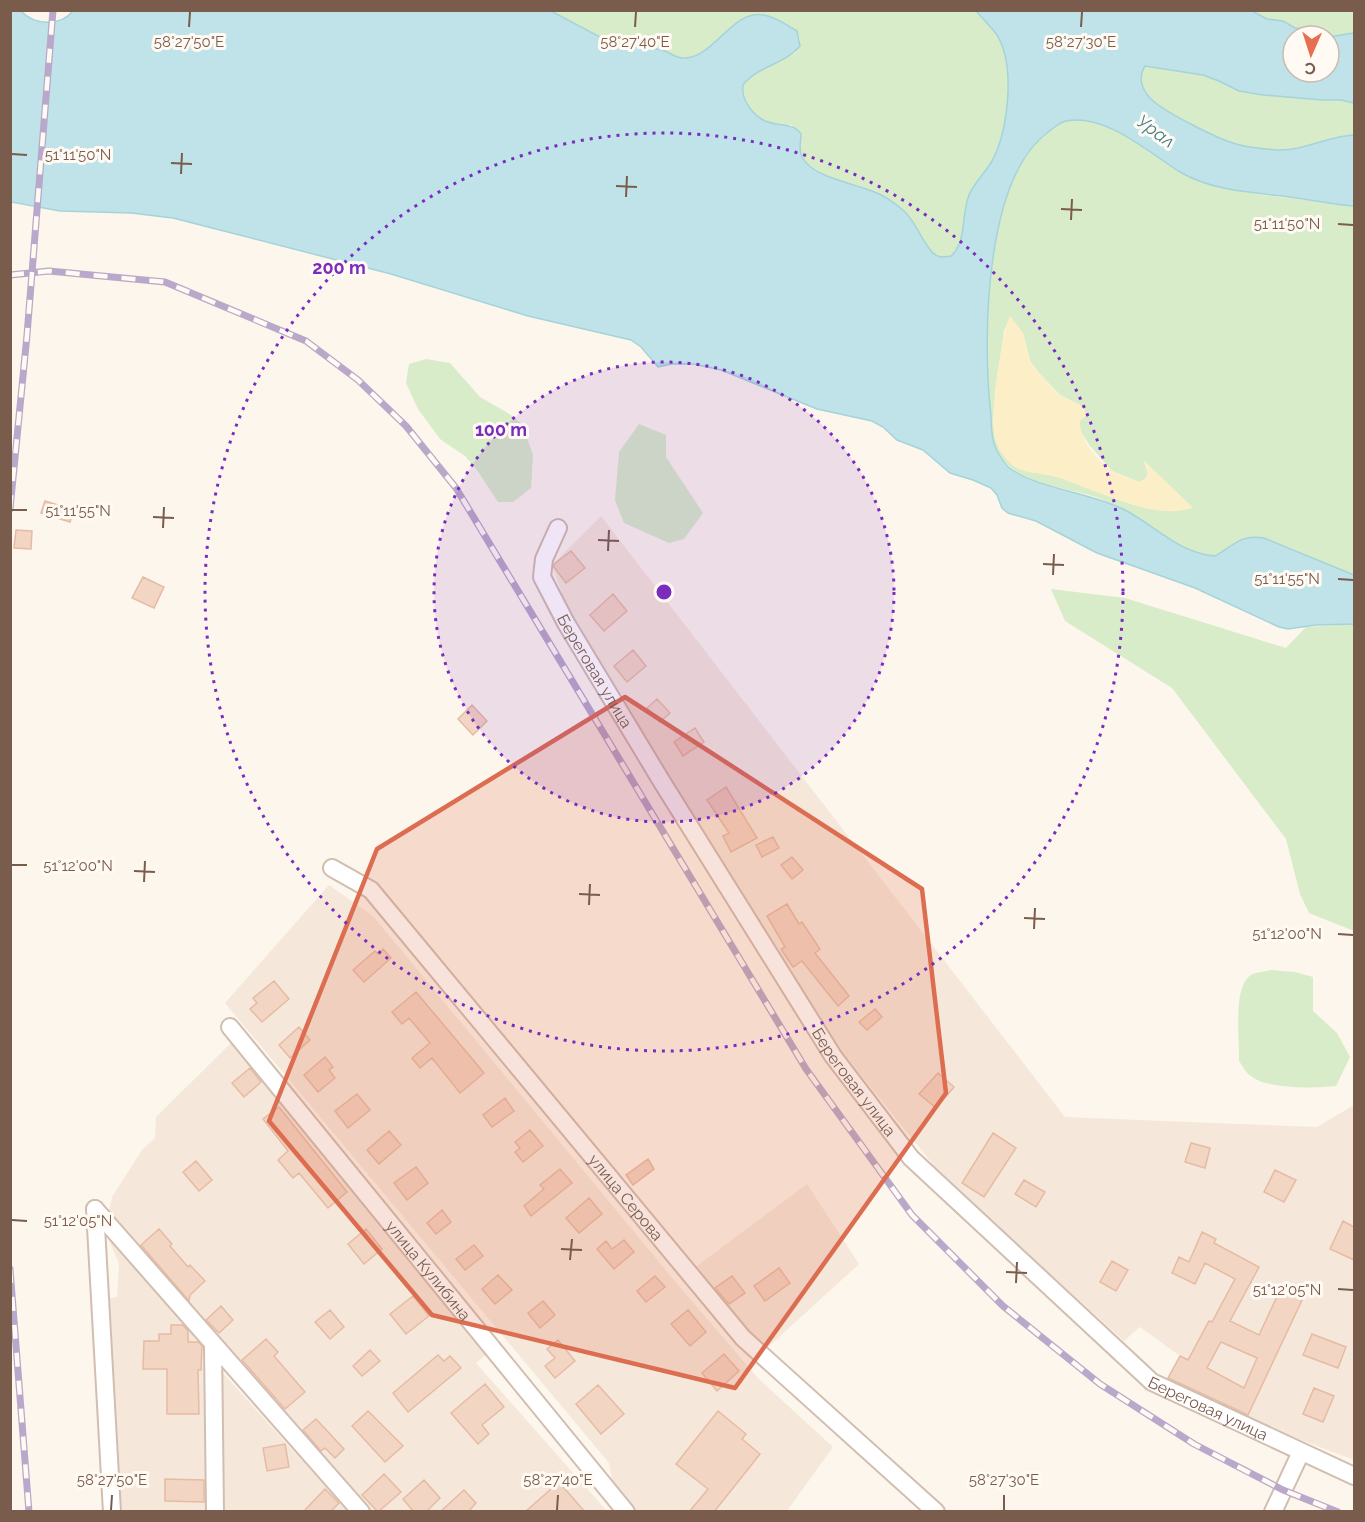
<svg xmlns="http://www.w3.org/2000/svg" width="1365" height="1522" viewBox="0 0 1365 1522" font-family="Raleway,sans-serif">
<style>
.residential{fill:#f5e8da}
.green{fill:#d8ecc9;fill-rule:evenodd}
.sand{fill:#fcefc7}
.water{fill:#bfe3e8;stroke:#a5d3da;stroke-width:1.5}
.building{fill:#f3d5c3;stroke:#e6bba3;stroke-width:1.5;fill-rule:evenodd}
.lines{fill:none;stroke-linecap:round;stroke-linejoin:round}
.minor-casing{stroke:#d1beb0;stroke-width:20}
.minor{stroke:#fff;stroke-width:16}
.rail-casing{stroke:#b9a8c9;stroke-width:7}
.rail{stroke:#fffaf3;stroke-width:4.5;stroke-dasharray:14;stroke-linecap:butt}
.marked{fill:#dc6d51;fill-opacity:0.2;stroke:#dc6d51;stroke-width:4.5;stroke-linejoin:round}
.ticks{fill:none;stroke:#7a5c4d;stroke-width:2}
.ring{fill:none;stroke:#7b2cbf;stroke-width:3;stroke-dasharray:3 6}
.labels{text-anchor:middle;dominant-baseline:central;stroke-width:6;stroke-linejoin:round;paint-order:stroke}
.street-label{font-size:16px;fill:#7a5c4d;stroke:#fffaf3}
.water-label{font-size:18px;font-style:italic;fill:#437c86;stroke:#fffaf3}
.ticks-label{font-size:15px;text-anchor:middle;fill:#7a5c4d;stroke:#fffaf3;stroke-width:6;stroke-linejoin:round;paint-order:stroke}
.centre{fill:#7b2cbf;stroke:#fffaf3;stroke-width:3}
.ring-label{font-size:18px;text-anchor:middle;font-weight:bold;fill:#7b2cbf;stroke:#fffaf3;stroke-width:6;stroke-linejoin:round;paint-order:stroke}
</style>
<rect width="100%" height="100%" fill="#fdf6ec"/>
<path class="residential" d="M 601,516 L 1065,1117 L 1317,1127 L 1354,1105 L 1354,1460 L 1216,1408 L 1166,1382 L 1180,1356 L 1140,1327 L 1124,1341 L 943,1177 L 840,1049 L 570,617 L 552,565 Z
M 329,885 L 373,916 L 678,1285 L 758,1378 L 833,1447 L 787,1511 L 634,1511 L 614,1490 L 609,1463 L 225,1003 Z
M 233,1041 L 487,1354 L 476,1363 L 607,1511 L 371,1511 L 233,1358 L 221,1371 L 348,1511 L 120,1511 L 110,1298 L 117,1297 L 119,1264 L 105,1230 L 112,1197 L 142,1150 L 155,1138 L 156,1117 Z
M 807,1184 L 859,1264 L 766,1349 L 723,1308 L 694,1268 Z"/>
<path class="green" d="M 1278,10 L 1354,11 L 1354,33 L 1335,37 L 1325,36 L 1315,30 L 1295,28 L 1283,21 L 1267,19 L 1252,11 L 1275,11 L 1267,14 Z
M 551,11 L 976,11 C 983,19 991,27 997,35 C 1016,66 1008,131 992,161 C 985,173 974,183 969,196 C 961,215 967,242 950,256 L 937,257 C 926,248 922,234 913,223 C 904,210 891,201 877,193 C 856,182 790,175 801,140 L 792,125 C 785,125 778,126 772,124 C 755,121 741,102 743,85 C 756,69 776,61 795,53 L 800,40 L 797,31 L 771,17 L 714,44 L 702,53 L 686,58 L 675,57 L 666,51 L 615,45 Z
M 1145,66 L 1203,75 L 1219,81 L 1239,91 L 1263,95 L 1322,100 L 1341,100 L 1354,103 L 1354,135 C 1330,136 1307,148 1282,150 C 1267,151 1251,148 1236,144 C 1219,139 1163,111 1150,99 C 1141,89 1138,77 1145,66 Z
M 1081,120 L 1097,123 L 1122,133 L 1151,153 L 1198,181 L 1255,194 L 1354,206 L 1354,575 L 1264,538 C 1241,534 1234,545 1215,556 C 1178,553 1155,525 1123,509 C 1111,503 1098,497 1085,494 C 1055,486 1015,482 998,452 C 990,438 992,419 990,403 C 983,332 986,155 1063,122 C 1068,119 1076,120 1081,120 ZM 1010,317 L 1023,333 L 1030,361 L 1040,374 L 1060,395 L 1080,405 L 1079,429 L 1090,446 L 1112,471 L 1139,482 L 1145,479 L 1148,474 L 1144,461 L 1193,508 L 1051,475 L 1025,471 L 1000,450 L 995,438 L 993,421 L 1004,331 Z
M 426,359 L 450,363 L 480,397 L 508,413 L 522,424 L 533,455 L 531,488 L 513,502 L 498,502 L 477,470 L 465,456 L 440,439 L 418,409 L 406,383 L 409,364 Z
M 639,424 L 666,435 L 666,457 L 703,513 L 684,539 L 669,543 L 624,523 L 615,500 L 619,452 Z
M 1051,589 L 1125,598 L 1286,648 L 1306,627 L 1354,624 L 1354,931 L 1309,913 L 1300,894 L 1286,839 L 1172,688 L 1065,621 Z
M 1270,970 L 1295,972 L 1313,977 L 1313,1011 L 1337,1033 L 1350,1057 L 1336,1086 C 1315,1088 1268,1090 1251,1076 C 1246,1073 1242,1065 1239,1061 C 1240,1041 1232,987 1251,975 C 1255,972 1265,972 1270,970 Z"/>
<path class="sand" d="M 1010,316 L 1023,333 L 1030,361 L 1040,374 L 1059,395 L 1080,405 L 1085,410 L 1086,416 L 1080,421 C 1079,439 1098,462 1113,471 C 1120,476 1131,479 1139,482 L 1145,479 L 1148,474 L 1143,460 L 1193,508 C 1156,518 1126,502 1091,490 C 1078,485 1065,479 1052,476 C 1038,472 1020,474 1009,462 C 1003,457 997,446 995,438 C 989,417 1001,337 1010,316 Z"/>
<path class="water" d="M 73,11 L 551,11 L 615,45 C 631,49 649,45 665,51 C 672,54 677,59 686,58 C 716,55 733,9 764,15 C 776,17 787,25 797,31 L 800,46 C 785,64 758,66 743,85 C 742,94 744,99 749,107 C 768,134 790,117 801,134 C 801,143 798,148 802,157 C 812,177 852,183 872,191 C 883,195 895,203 904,211 C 917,223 921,241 933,253 C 938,258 943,257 951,256 C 967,242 961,215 969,195 C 974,183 985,173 992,161 C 1008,131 1016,66 997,35 C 991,27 983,19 976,11 L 1252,11 L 1267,19 L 1283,21 L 1295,28 L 1315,30 L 1325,36 L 1293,36 L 1293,72 L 1329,72 L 1329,37 L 1354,33 L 1354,103 L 1341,100 L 1322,100 L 1263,95 L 1239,91 L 1219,81 L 1203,75 L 1145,66 C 1138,77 1141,89 1151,99 C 1164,112 1218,139 1236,144 C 1250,148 1263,149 1278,150 C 1304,151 1328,136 1354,135 L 1354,206 C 1330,204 1306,199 1282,196 C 1247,192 1211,190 1180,172 C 1149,153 1106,113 1066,121 C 1060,122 1052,129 1047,133 C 985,180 983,335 990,406 C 992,421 990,438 997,451 C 1001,458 1005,465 1011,469 C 1039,489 1089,492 1123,509 C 1155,525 1178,553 1215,556 C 1235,545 1240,534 1264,538 L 1354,575 L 1354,624 L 1316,625 L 1288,629 L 1279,627 L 1195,588 L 1097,553 L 1036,521 L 1008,513 L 1002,508 L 997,495 L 991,488 L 973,480 L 950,473 L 923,450 L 897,440 L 883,427 L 872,421 L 817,409 L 721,370 L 694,364 L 672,364 L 658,367 L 641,347 L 631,340 L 528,316 L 391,274 L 173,218 L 131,213 L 60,211 L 11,202 L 11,11 L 21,11 C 34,25 60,27 73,11 Z"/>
<path class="building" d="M 45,501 L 74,510 L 70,522 L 41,513 Z
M 16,530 L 32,531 L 31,549 L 14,548 Z
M 571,551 L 585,568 L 566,583 L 554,567 L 554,564 Z
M 143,577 L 164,587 L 154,608 L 132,598 Z
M 613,594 L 627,611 L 604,631 L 590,615 Z
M 633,650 L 646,666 L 627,682 L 614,666 Z
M 657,699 L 670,713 L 660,722 L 647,708 Z
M 472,705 L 487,721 L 473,735 L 458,719 Z
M 695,728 L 704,742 L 683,756 L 674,742 Z
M 726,787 L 757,838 L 731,852 L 723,836 L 729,833 L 707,800 Z
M 773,837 L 779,848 L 762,857 L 756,845 Z
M 792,857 L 803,870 L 792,879 L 781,865 Z
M 787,904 L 799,924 L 802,922 L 820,949 L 815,953 L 849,996 L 838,1006 L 802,961 L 793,967 L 781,949 L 785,947 L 767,916 Z
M 383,949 L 391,958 L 364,982 L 353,970 L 375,951 L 378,954 Z
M 274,981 L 289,999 L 262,1022 L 250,1009 L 257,1003 L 253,998 Z
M 416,992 L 484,1073 L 460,1093 L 432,1058 L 420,1068 L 412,1058 L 430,1043 L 409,1018 L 402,1024 L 392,1012 Z
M 875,1009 L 882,1017 L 867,1030 L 859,1022 Z
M 299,1027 L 310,1040 L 290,1058 L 279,1045 Z
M 325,1057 L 333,1067 L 329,1070 L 335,1078 L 318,1092 L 304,1075 Z
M 250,1068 L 261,1082 L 244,1097 L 232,1083 Z
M 938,1073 L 954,1087 L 936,1108 L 919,1094 Z
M 357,1094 L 370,1110 L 348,1128 L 335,1111 Z
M 505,1098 L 514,1111 L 492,1127 L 483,1115 Z
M 279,1107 L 347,1192 L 328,1208 L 299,1173 L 293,1178 L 278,1160 L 288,1151 L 263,1119 Z
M 530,1130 L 543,1146 L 523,1162 L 515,1152 L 520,1148 L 515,1142 Z
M 389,1131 L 401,1145 L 379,1164 L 367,1150 Z
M 993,1133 L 1016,1148 L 984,1197 L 962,1183 Z
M 1191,1143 L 1210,1148 L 1205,1168 L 1185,1162 Z
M 648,1159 L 654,1169 L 633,1185 L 626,1175 Z
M 196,1161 L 212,1180 L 199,1191 L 183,1172 Z
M 416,1167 L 428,1183 L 407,1200 L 394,1183 Z
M 560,1169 L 572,1183 L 531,1216 L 524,1206 L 544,1189 L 540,1185 Z
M 1275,1170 L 1296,1180 L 1284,1202 L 1264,1192 Z
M 1024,1180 L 1045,1192 L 1036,1207 L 1015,1194 Z
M 589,1198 L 602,1214 L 579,1233 L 566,1218 Z
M 442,1210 L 451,1222 L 436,1234 L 427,1223 Z
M 1343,1221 L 1354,1227 L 1354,1260 L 1330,1249 Z
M 159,1229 L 172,1244 L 170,1246 L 188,1267 L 190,1265 L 205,1281 L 190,1295 L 189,1301 L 141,1245 Z
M 366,1229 L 382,1249 L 364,1264 L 348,1244 Z
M 1202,1232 L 1216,1239 L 1214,1243 L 1259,1267 L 1230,1321 L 1259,1335 L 1281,1288 L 1303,1298 L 1248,1415 L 1168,1378 L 1180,1356 L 1188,1360 L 1209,1321 L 1212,1322 L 1235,1279 L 1205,1263 L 1195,1284 L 1172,1273 L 1179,1257 L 1189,1262 ZM 1221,1342 L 1257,1358 L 1244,1388 L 1207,1368 Z
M 624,1240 L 634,1252 L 614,1269 L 597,1249 L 606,1241 L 612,1249 Z
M 474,1245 L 483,1256 L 465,1270 L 456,1259 Z
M 1112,1261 L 1128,1270 L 1116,1291 L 1100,1282 Z
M 779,1268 L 790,1283 L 765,1301 L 754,1286 Z
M 498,1275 L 512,1290 L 495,1304 L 482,1289 Z
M 655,1276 L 665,1287 L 646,1302 L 637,1291 Z
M 732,1276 L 745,1293 L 729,1304 L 715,1288 Z
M 413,1296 L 429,1316 L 406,1334 L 390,1314 Z
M 543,1301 L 555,1315 L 540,1328 L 528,1313 Z
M 221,1306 L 233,1320 L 219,1333 L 206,1320 Z
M 330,1310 L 344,1327 L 330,1339 L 315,1322 Z
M 688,1310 L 706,1332 L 690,1346 L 671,1324 Z
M 171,1325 L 183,1325 L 188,1331 L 188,1342 L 198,1342 L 202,1346 L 201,1370 L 198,1370 L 199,1414 L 167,1414 L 167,1369 L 143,1369 L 144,1341 L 159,1341 L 159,1334 L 171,1334 Z
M 1312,1334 L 1346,1347 L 1338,1368 L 1303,1355 Z
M 266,1339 L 278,1352 L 274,1356 L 305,1392 L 285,1409 L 242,1360 Z
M 558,1340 L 575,1361 L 555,1378 L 545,1366 L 555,1358 L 547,1349 Z
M 370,1350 L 380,1361 L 362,1376 L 353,1366 Z
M 724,1354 L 739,1371 L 717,1391 L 702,1373 Z
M 438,1355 L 444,1361 L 450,1356 L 461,1368 L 408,1412 L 393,1393 Z
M 485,1384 L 504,1407 L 482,1425 L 489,1434 L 478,1444 L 451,1413 Z
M 598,1385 L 624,1414 L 601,1434 L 576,1404 Z
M 1314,1388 L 1334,1396 L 1323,1422 L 1303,1414 Z
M 368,1411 L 403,1446 L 385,1462 L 352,1426 Z
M 718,1411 L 746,1434 L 742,1439 L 760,1454 L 714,1512 L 689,1512 L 708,1489 L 676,1464 Z
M 316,1419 L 344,1449 L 335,1458 L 325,1448 L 321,1451 L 303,1430 Z
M 285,1444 L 289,1467 L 267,1471 L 263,1448 Z
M 384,1474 L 401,1492 L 378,1512 L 362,1495 Z
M 165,1479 L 204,1480 L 204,1502 L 165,1501 Z
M 424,1480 L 440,1498 L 426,1512 L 414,1512 L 403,1499 Z
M 559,1482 L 585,1512 L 525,1512 Z
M 325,1489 L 339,1503 L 330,1512 L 303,1512 Z
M 464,1490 L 476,1503 L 468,1512 L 440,1512 Z"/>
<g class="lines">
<g class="minor-casing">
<g id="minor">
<path id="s1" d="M 558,528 L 544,559 L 542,577 L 566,623 L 662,782 L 833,1056 L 911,1158 L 1152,1382 L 1354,1476"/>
<path id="s2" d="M 332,868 L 371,890 L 743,1338 L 936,1512"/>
<path id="s3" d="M 230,1027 L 626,1512"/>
<path d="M 95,1209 L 361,1512"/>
<path d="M 95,1209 L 112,1512"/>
<path d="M 213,1345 L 215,1512"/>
<path d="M 1273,1512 L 1301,1452"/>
</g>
</g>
<use href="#minor" class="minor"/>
<g class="rail-casing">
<path id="rail" d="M 10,275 L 49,271 L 165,282 L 306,341 L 358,380 L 406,426 L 456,488 L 806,1069 L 912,1215 L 1003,1306 L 1100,1384 L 1194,1444 L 1283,1490 L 1338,1512
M 10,509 L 27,335 L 53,10
M 10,1269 L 29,1512"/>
</g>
<use href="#rail" class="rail"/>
</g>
<path class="marked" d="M 625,697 L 922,889 L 946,1093 L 735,1388 L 432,1315 L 269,1121 L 377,849 Z"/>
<path class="ticks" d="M 189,27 L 190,12M 635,27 L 636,12M 1081,27 L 1082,12M 12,154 L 27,155M 171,163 L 192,164M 181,174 L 182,153M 616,186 L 637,187M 626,197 L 627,176M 1061,209 L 1082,210M 1071,220 L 1072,199M 1338,224 L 1353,225M 12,510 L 27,510M 153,517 L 174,518M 163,528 L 164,507M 598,540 L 619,541M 608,551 L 609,530M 1043,564 L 1064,565M 1053,575 L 1054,554M 1338,579 L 1353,580M 12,865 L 27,865M 134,871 L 155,872M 144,882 L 145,861M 579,894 L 600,895M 589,905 L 590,884M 1024,918 L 1045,919M 1034,929 L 1035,908M 1338,934 L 1353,935M 12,1220 L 27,1221M 561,1249 L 582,1250M 570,1260 L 572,1239M 1006,1272 L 1027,1273M 1016,1283 L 1017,1262M 1338,1289 L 1353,1290M 111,1510 L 112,1495M 557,1510 L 558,1495M 1004,1510 L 1004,1495"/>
<circle cx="664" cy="592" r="230" fill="#7b2cbf" fill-opacity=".12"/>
<g class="ring">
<circle cx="664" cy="592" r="230"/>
<circle cx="664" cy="592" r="459"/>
</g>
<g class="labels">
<g class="street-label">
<text stroke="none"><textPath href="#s1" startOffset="160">Береговая улица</textPath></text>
<text stroke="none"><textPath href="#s1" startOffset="646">Береговая улица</textPath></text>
<text stroke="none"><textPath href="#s2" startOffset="444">улица Серова</textPath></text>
<text stroke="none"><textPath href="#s3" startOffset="314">улица Кулибина</textPath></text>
<text stroke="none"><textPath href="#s1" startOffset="1132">Береговая улица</textPath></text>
</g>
<g class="water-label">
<text transform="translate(1156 131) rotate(36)">Урал</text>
</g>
</g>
<g class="ticks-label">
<text x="189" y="47">58°27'50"E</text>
<text x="635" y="47">58°27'40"E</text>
<text x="1081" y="47">58°27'30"E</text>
<text x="78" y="160">51°11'50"N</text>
<text x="1287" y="229">51°11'50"N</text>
<text x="78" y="516">51°11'55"N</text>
<text x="1287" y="584">51°11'55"N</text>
<text x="78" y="871">51°12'00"N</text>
<text x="1287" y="939">51°12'00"N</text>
<text x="78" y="1226">51°12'05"N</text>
<text x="1287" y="1295">51°12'05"N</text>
<text x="112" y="1485">58°27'50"E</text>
<text x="558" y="1485">58°27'40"E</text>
<text x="1004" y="1485">58°27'30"E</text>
</g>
<circle cx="664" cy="592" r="9" class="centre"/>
<g class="ring-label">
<text x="339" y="274">200 m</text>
<text x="501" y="436">100 m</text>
</g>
<rect width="1365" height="1522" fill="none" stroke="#7a5c4d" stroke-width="24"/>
<g transform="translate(1311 54) rotate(183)"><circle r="28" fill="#fffaf3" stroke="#cabbb1" stroke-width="1.5"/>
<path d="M0-4.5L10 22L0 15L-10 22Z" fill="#e76f51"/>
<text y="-9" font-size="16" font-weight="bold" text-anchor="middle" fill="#7a5c4d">С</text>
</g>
</svg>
